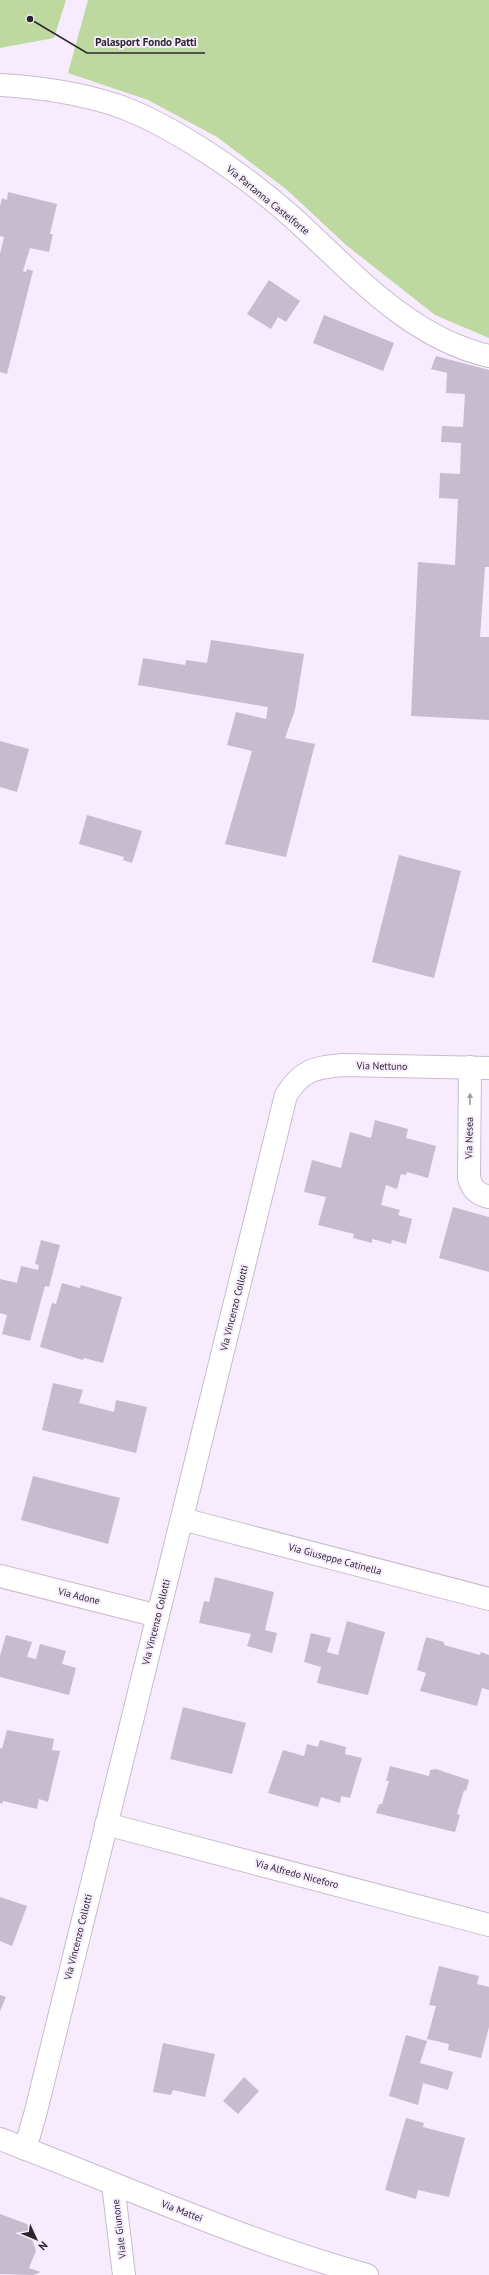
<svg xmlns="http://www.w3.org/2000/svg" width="489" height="2275" viewBox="0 0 489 2275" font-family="'PT Sans',sans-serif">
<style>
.green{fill:#bdd99f}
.building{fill:#c6bccd}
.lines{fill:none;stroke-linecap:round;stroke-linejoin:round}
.minor-casing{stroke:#c7bcce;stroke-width:24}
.minor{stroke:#fff;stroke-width:22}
.oneway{fill:#9f9da0}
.labels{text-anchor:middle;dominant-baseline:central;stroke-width:4;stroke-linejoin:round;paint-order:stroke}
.street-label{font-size:10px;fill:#2a262c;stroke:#f7ecfe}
.leader{fill:none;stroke:#2a262c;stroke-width:1.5}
.callout-dot{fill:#2a262c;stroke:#f7ecfe;stroke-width:1.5}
.callout-label{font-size:11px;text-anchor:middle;font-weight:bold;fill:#2a262c;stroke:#f7ecfe;stroke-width:4;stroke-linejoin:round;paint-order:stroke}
</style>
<rect width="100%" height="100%" fill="#f7ecfe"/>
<path class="green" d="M 0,0 L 66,0 L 54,38 L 0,48 Z
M 88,0 L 489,0 L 489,338 L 435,315 L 346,245 L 286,189 L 217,137 L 148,100 L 68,73 Z"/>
<path class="building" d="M 8,192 L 57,204 L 50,234 L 53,234 L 49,252 L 30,248 L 23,271 L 26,272 L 27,269 L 33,271 L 7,374 L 0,372 L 0,254 L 4,237 L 0,236 L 0,206 L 2,198 L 7,200 Z
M 269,280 L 300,301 L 286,322 L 278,317 L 271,329 L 247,314 Z
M 324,315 L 394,343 L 383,371 L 313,343 Z
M 436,356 L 489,370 L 489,567 L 485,567 L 480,637 L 489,637 L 489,720 L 411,716 L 418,562 L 455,565 L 458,499 L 439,498 L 440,473 L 460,474 L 461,443 L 441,442 L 442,426 L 463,427 L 465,394 L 446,393 L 447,373 L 431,369 Z
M 211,640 L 304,654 L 295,710 L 285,738 L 315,744 L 286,857 L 225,844 L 252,751 L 227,745 L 236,712 L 266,719 L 268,707 L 138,685 L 143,658 L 185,665 L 186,660 L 207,663 Z
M 0,741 L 29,749 L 17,792 L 0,787 Z
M 87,815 L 142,831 L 132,863 L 123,860 L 124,857 L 79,844 Z
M 399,855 L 461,871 L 434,978 L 372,962 Z
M 375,1120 L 408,1129 L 406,1138 L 436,1146 L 428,1178 L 407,1172 L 406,1175 L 401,1174 L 397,1189 L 386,1185 L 381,1205 L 400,1210 L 398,1215 L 412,1219 L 406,1244 L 392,1240 L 391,1244 L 372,1239 L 372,1243 L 353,1238 L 354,1234 L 318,1225 L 326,1197 L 304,1192 L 312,1160 L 341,1168 L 350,1132 L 371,1138 Z
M 453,1207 L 489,1217 L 489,1272 L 439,1258 Z
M 41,1240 L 60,1245 L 49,1287 L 45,1286 L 30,1341 L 2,1334 L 7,1315 L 0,1313 L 0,1279 L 17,1283 L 21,1266 L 38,1270 L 39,1265 L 35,1264 Z
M 62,1283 L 80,1288 L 81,1285 L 122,1297 L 103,1363 L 84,1358 L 83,1360 L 40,1347 L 52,1303 L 56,1304 Z
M 53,1383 L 83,1390 L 79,1403 L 114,1412 L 116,1400 L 147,1407 L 136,1453 L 42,1430 Z
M 33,1476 L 120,1498 L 108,1544 L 21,1520 Z
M 215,1577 L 274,1592 L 265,1630 L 277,1633 L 272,1653 L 247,1646 L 251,1634 L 199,1623 L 204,1601 L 209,1602 Z
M 347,1621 L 385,1632 L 368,1695 L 317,1683 L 321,1667 L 304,1662 L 311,1633 L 331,1638 L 327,1652 L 338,1655 Z
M 6,1635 L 32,1642 L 27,1657 L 36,1659 L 40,1644 L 66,1651 L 62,1664 L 76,1668 L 69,1695 L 0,1677 L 0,1656 Z
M 426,1637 L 444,1642 L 444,1645 L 480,1655 L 481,1652 L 489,1655 L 489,1690 L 482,1688 L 477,1706 L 420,1691 L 426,1673 L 417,1670 Z
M 183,1707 L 246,1723 L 232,1774 L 170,1759 Z
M 7,1730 L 54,1739 L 52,1750 L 60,1751 L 48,1802 L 39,1799 L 37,1809 L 3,1801 L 2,1804 L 0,1803 L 0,1748 L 2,1749 Z
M 320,1740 L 346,1747 L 345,1754 L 362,1758 L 350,1798 L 341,1796 L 340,1803 L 321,1797 L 318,1807 L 268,1793 L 283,1750 L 304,1756 L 307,1744 L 318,1747 Z
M 390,1766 L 429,1776 L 430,1770 L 436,1769 L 469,1780 L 466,1791 L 464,1790 L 457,1814 L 460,1815 L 455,1832 L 376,1813 L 379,1804 L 382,1804 L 389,1781 L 386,1781 Z
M 0,1897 L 27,1906 L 12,1946 L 0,1941 Z
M 439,1966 L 479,1976 L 477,1984 L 489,1987 L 489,2027 L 481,2058 L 448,2050 L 449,2044 L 427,2039 L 436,2006 L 429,2005 Z
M 0,1995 L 6,1997 L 0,2011 Z
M 406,2035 L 427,2041 L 420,2063 L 453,2072 L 448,2090 L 423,2083 L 418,2105 L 389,2096 Z
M 163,2043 L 215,2054 L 205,2097 L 173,2090 L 171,2095 L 153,2092 Z
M 244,2077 L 259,2091 L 238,2114 L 223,2101 Z
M 406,2118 L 424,2123 L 423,2127 L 465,2138 L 449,2197 L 418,2190 L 416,2199 L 385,2190 Z
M 0,2214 L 27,2224 L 36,2251 L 29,2268 L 41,2272 L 33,2275 L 0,2274 Z"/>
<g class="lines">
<g class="minor-casing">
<path id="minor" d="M 0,85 C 39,87 78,93 116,105 C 173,125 246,176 291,216 C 351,270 407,337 489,356
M 470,1067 L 469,1178 C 472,1189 477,1194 489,1197
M 182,1519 L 489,1599
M 0,1576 L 158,1616
M 106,1824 L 489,1925
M 0,2139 C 122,2185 241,2240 367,2275
M 25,2149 L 35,2115 L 286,1095 C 302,1070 313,1068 342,1065 L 489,1068
M 113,2184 L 124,2275"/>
</g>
<use href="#minor" class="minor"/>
</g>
<defs><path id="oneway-solid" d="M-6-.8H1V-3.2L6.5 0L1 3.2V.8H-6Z"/></defs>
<use class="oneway" href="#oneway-solid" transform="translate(470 1099) rotate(-89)"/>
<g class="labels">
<g class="street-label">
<text transform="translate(268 200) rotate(39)">Via Partanna Castelforte</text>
<text transform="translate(382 1066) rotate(1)">Via Nettuno</text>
<text transform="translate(469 1138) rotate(-89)">Via Nesea</text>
<text transform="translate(234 1308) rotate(-76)">Via Vincenzo Collotti</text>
<text transform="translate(335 1559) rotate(15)">Via Giuseppe Catinella</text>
<text transform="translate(79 1596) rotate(14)">Via Adone</text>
<text transform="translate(156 1622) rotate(-76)">Via Vincenzo Collotti</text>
<text transform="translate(297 1874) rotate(15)">Via Alfredo Niceforo</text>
<text transform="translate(78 1937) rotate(-76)">Via Vincenzo Collotti</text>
<text transform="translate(182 2211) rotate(21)">Via Mattei</text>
<text transform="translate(119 2229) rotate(-97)">Viale Giunone</text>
</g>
</g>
<path class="leader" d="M30 19L87 53H205"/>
<circle class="callout-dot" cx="30" cy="19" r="4"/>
<g class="callout-label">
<text x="146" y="46">Palasport Fondo Patti</text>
</g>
<g transform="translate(36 2239) rotate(134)" stroke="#f7ecfe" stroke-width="3" paint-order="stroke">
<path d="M0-3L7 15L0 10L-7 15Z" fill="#2a262c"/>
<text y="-6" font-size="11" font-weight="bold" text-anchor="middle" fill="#2a262c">N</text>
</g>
</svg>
